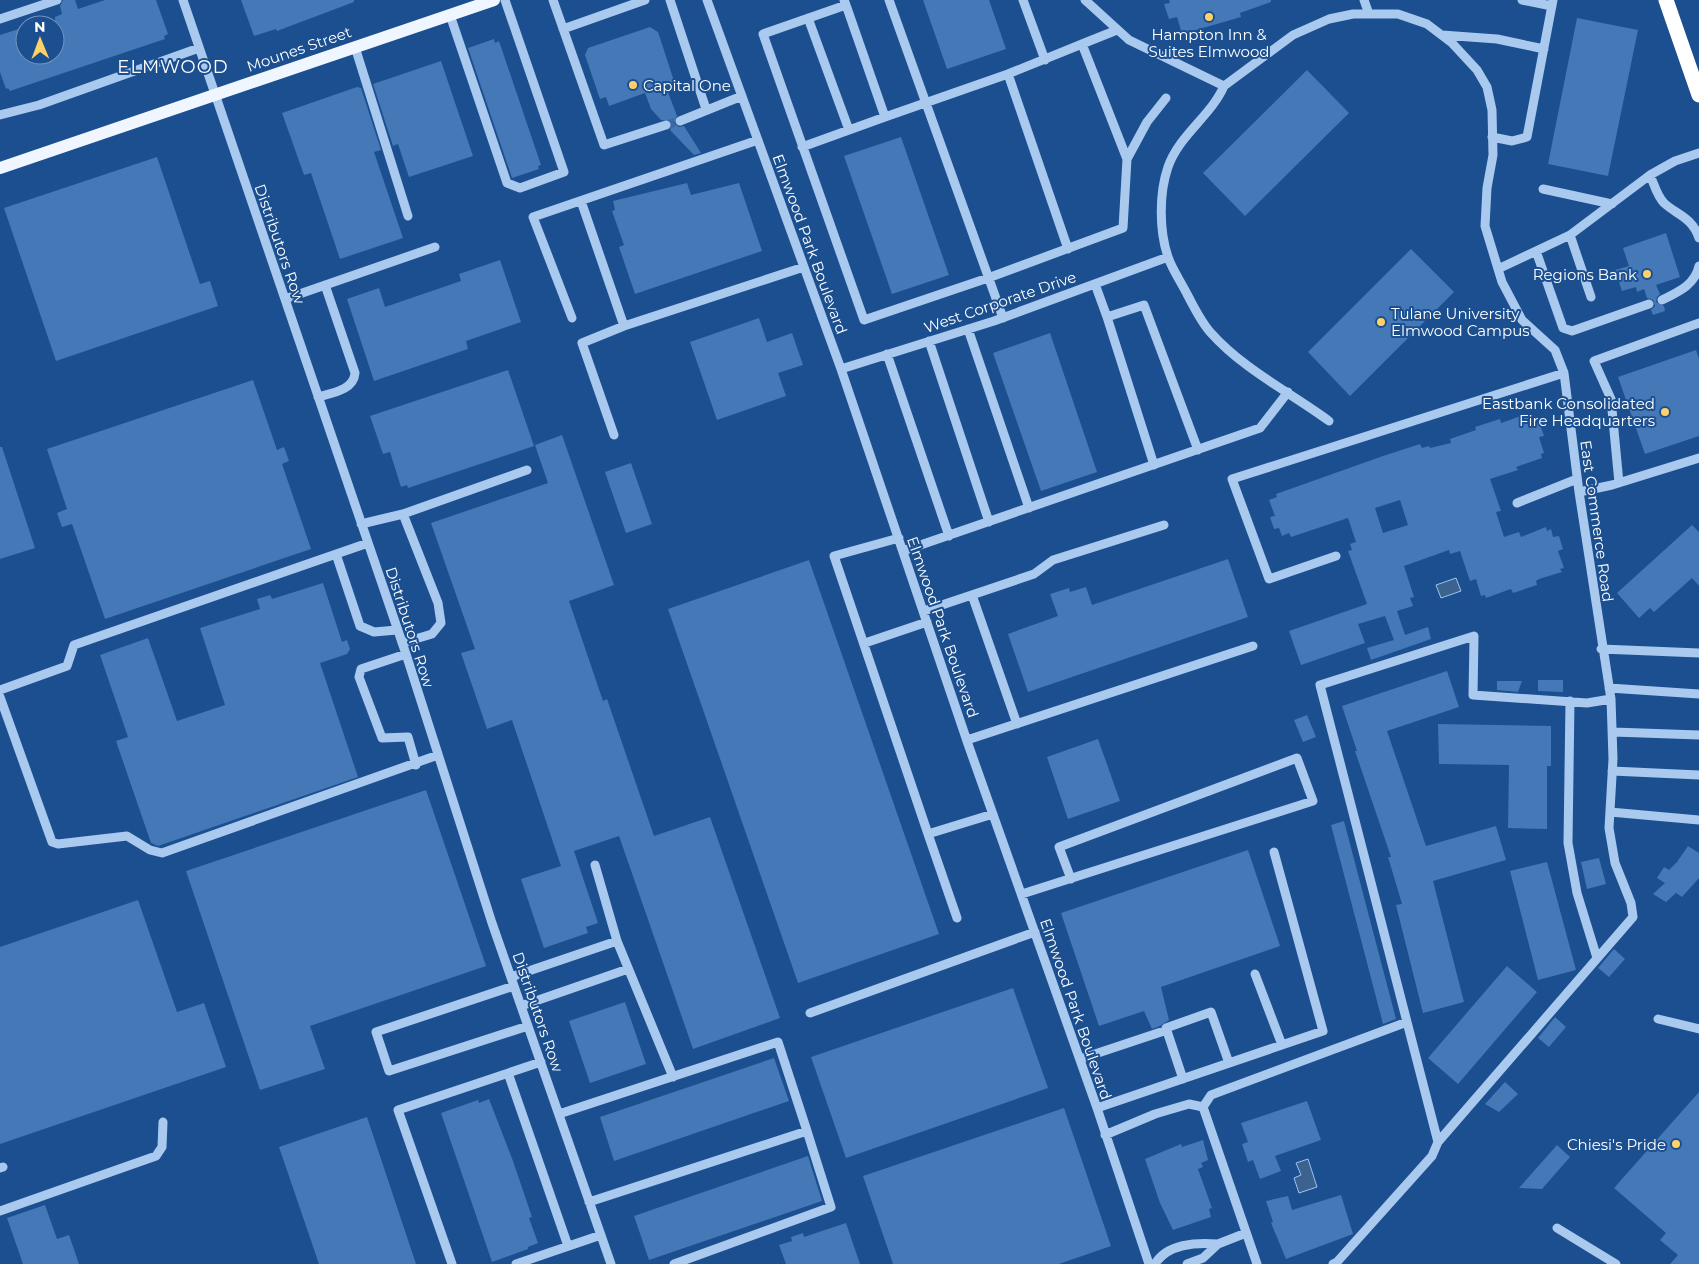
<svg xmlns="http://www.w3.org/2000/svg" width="1699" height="1264" viewBox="0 0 1699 1264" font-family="Montserrat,sans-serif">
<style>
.water{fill:#3c6290;stroke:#9cc4f0}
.building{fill:#4478b7;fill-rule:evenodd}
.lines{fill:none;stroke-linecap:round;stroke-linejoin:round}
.minor-tunnel{stroke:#3d69a0;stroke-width:9;stroke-dasharray:9 4.5;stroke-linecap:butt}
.minor{stroke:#a9c9ee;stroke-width:9}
.major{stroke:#f0f6ff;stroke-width:12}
.highway{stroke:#fff;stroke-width:15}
.poi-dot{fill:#ffd166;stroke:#1b4f8f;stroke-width:2}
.labels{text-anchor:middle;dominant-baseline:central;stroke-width:4;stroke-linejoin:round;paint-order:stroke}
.poi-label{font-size:15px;fill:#fff;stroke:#1b4f8f;text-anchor:end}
.street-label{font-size:15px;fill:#fff;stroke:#1b4f8f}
.quarter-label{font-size:18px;letter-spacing:1px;fill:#fff;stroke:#1b4f8f}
</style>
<rect width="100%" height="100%" fill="#1b4f8f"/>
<path class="water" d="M 1456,578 L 1461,591 L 1441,598 L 1436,585 Z
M 1308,1159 L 1317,1187 L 1299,1193 L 1294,1178 L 1301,1175 L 1296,1163 Z"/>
<path class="building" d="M 63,0 L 75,0 L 78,9 L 105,0 L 156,0 L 168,34 L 164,36 L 165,39 L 153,43 L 10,91 L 8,88 L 6,89 L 0,72 L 0,35 L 25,27 L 25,55 L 55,55 L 55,17 L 62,14 L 60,6 Z
M 241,0 L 354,0 L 354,2 L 277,31 L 276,29 L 254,36 Z
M 923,0 L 989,0 L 1006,49 L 947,69 Z
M 1169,0 L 1271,0 L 1271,2 L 1240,13 L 1241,17 L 1182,34 L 1177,17 L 1169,19 L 1164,4 L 1170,3 Z
M 1577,18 L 1638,30 L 1608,176 L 1548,164 Z
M 650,27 L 658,32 L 675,84 L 666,87 L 677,116 L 674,123 L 679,127 L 684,126 L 701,153 L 694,155 L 670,130 L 672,126 L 671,121 L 661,120 L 651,109 L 645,93 L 609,106 L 606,97 L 600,99 L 585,55 L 588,48 Z
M 494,39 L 495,43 L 499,41 L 541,165 L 538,166 L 539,169 L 512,178 L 468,48 Z
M 441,61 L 473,156 L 409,177 L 398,144 L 393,146 L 373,84 Z
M 1307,70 L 1349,113 L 1245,216 L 1203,173 Z
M 357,87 L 361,88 L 381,150 L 374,152 L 403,238 L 340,259 L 311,173 L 304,175 L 282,113 Z
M 901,137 L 949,275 L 892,294 L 844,156 Z
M 157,157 L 200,284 L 210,281 L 218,306 L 56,361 L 4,208 Z
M 687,183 L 691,195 L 739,183 L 762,251 L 635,294 L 619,247 L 624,245 L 612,211 L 615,210 L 613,201 Z
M 1666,233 L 1680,277 L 1656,285 L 1660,294 L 1657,297 L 1656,302 L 1664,306 L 1665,311 L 1653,315 L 1651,310 L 1655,306 L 1653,300 L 1647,298 L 1644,289 L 1637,292 L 1636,287 L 1622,291 L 1615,270 L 1629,266 L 1623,248 Z
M 1411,249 L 1454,292 L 1350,396 L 1308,352 Z
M 500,260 L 521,322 L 466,341 L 468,349 L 374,381 L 347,299 L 379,288 L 385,307 L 461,281 L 459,274 Z
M 759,318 L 767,342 L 792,333 L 803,365 L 778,373 L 786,396 L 717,420 L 690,342 Z
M 1050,333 L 1097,472 L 1041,491 L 993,353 Z
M 1696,350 L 1699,359 L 1699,436 L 1645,454 L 1618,377 Z
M 508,370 L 534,446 L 408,488 L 407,485 L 401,487 L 390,452 L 383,454 L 370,416 Z
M 253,380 L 277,450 L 284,447 L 289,461 L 282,464 L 311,549 L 105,619 L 72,524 L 62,527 L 57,513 L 67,509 L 47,449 Z
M 1527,414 L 1528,417 L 1531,416 L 1534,424 L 1539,422 L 1544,436 L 1539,437 L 1544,453 L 1541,454 L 1542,458 L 1516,467 L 1518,470 L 1490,479 L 1501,511 L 1496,512 L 1504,537 L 1519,532 L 1521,537 L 1546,527 L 1547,531 L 1551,529 L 1553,537 L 1559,536 L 1563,549 L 1558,551 L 1564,568 L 1560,569 L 1562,572 L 1539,579 L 1536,581 L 1537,585 L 1513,593 L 1511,589 L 1508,590 L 1486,598 L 1485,595 L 1481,596 L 1476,579 L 1470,581 L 1460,551 L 1450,554 L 1449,550 L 1404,566 L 1414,597 L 1410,598 L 1413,606 L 1397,611 L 1405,635 L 1428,627 L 1431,639 L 1371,660 L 1367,648 L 1394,640 L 1385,616 L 1358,624 L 1365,643 L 1301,665 L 1289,631 L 1367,604 L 1348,551 L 1352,550 L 1350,544 L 1356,542 L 1348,518 L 1291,537 L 1289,533 L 1282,536 L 1279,528 L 1274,529 L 1270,517 L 1275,516 L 1269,500 L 1277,497 L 1276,494 L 1383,456 L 1420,444 L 1422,448 L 1429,446 L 1430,448 L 1451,443 L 1450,439 L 1476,430 L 1475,427 L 1500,419 L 1501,423 L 1504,422 ZM 1400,500 L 1408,525 L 1383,533 L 1375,508 Z
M 562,435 L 614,585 L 569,601 L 603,701 L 607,699 L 654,836 L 710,817 L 780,1018 L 693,1049 L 619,836 L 574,851 L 598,923 L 586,927 L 588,933 L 544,948 L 521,879 L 561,866 L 512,720 L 487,729 L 461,653 L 475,649 L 431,523 L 548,483 L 535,445 Z
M 0,447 L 2,447 L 35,548 L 0,559 Z
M 631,463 L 652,524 L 626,533 L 605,472 Z
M 1692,525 L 1699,532 L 1699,586 L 1692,578 L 1654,612 L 1650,608 L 1639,618 L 1617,593 Z
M 1228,559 L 1248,617 L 1028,692 L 1008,634 L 1058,616 L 1050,594 L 1069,588 L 1070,592 L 1086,587 L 1092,605 Z
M 809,560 L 939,934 L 798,983 L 668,609 Z
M 323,583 L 342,642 L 347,640 L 350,649 L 347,654 L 320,663 L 358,777 L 158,846 L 151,843 L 116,741 L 128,737 L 100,655 L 148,638 L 177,721 L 225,705 L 200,628 L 260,609 L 257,599 L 270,595 L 272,599 Z
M 1447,671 L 1459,707 L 1387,731 L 1426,846 L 1496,826 L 1506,860 L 1433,881 L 1464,1002 L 1423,1013 L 1396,905 L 1402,904 L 1388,857 L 1391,857 L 1355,751 L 1357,751 L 1342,706 Z
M 1538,680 L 1563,680 L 1563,692 L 1538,691 Z
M 1497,681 L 1522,681 L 1518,692 L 1497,690 Z
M 1307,715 L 1316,737 L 1303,742 L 1294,720 Z
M 1438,724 L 1551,726 L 1551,766 L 1547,766 L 1547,829 L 1508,828 L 1509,765 L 1439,764 Z
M 1098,739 L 1120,801 L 1068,819 L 1047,757 Z
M 426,790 L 486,966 L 310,1026 L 325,1069 L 260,1090 L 186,871 Z
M 1344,821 L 1396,1019 L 1383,1024 L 1331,825 Z
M 1688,846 L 1699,853 L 1699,878 L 1682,897 L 1676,893 L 1666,902 L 1653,894 L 1665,883 L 1657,878 L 1664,867 L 1669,870 L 1677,862 Z
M 1248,850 L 1280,946 L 1161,987 L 1169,1020 L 1160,1026 L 1152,1029 L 1144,1011 L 1099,1026 L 1061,913 Z
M 1599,858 L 1606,884 L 1587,889 L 1581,862 Z
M 1547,862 L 1576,970 L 1538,980 L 1510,871 Z
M 138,900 L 177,1012 L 204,1003 L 226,1067 L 0,1144 L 0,947 Z
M 1614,949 L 1625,959 L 1609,977 L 1598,968 Z
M 1507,966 L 1537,992 L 1458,1084 L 1428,1058 Z
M 1013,988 L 1048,1088 L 846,1158 L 811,1057 Z
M 625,1002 L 646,1064 L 590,1083 L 569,1021 Z
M 1555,1017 L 1566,1027 L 1549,1047 L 1538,1038 Z
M 774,1058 L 789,1101 L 614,1161 L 600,1117 Z
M 1505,1082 L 1518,1094 L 1499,1112 L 1485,1104 Z
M 1699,1092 L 1699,1264 L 1670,1264 L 1678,1255 L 1660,1240 L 1666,1233 L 1614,1188 Z
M 489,1099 L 513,1161 L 532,1217 L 529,1218 L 538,1243 L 528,1247 L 528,1249 L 492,1262 L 441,1113 L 478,1100 L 479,1103 Z
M 1307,1101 L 1321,1140 L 1275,1156 L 1281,1171 L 1260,1179 L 1253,1160 L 1248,1162 L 1242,1144 L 1248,1142 L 1241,1123 Z
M 1064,1108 L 1111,1246 L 1059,1264 L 893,1264 L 863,1176 Z
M 367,1117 L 416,1264 L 319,1264 L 279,1147 Z
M 1203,1140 L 1208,1160 L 1201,1163 L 1203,1167 L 1198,1169 L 1212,1208 L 1209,1209 L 1211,1217 L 1173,1230 L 1160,1203 L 1145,1159 L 1181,1144 L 1182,1147 Z
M 1557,1145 L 1570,1157 L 1542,1189 L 1519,1188 Z
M 808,1156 L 822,1201 L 649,1260 L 634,1216 Z
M 1341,1195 L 1353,1234 L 1286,1259 L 1271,1223 L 1273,1222 L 1266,1201 L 1288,1196 L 1292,1210 Z
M 45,1205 L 57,1239 L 69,1235 L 79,1264 L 23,1264 L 7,1218 Z
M 846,1223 L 860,1264 L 786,1264 L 779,1245 L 792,1241 L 791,1237 L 803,1233 L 804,1237 Z"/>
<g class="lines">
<path class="minor-tunnel" d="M 666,125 L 680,121"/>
<path class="minor" d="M 183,0 L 406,654 L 492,923 L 611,1264
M 553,0 L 604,145 L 666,125
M 670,0 L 706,109
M 707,0 L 841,369 L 968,744 L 1097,1108 L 1149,1264
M 844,0 L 846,5 L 763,34 L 864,320 L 988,278 L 1123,228 L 1127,159 L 1082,44 L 1117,30
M 889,0 L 1003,318
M 1023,0 L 1045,60
M 1085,0 L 1129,40 L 1224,86
M 1364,0 L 1369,14
M 1522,0 L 1552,6
M 846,5 L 885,117 L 1008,74 L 1082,44
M 450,15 L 507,183 L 520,188 L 564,172 L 505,0
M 808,18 L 849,130
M 0,19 L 57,0
M 563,29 L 645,0
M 1442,35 L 1497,39 L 1544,49
M 355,47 L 408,216
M 1008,74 L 1068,249
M 0,115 L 39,105 L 199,48
M 680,121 L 742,96
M 1492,137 L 1512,141 L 1527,137 L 1553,0
M 802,147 L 885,117
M 1127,159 L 1147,122 L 1166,98
M 1650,175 C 1654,184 1657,196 1664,203 C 1677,215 1692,217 1699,238
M 1543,189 L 1612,204
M 581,201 L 624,326 L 582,343 L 614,435
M 1570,235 L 1591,297
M 1536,251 L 1563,328 L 1572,331 L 1649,304
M 1498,269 L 1570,235 L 1650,175 L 1675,161 L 1699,153
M 1095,284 L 1107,317 L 1144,305 L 1198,450
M 285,299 L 435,247
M 1662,300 C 1678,292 1695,285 1699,266
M 1107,317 L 1154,465
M 572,318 L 533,217 L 758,140
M 624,326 L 804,267
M 968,329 L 1029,508
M 929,341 L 989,522
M 887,354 L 949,536
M 841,369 L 994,321 L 1168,257
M 318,397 C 332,393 354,390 355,373 L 325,285
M 1329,421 C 1291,393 1243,369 1211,333 C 1201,322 1194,307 1187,294 C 1181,282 1172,269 1168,257 C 1159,230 1159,193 1168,167 C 1179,135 1211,116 1224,86 L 1293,35 L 1329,19 L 1353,14 L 1398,14 L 1427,24 L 1452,43 L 1477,70 L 1487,87 L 1492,110 L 1493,155 L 1487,188 L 1485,226 L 1502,282 L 1522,320 L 1555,350 L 1564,373 L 1579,492 L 1611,699 L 1613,759 L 1609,828 L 1615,863 L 1631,903 L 1633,917 L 1438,1142 L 1320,685 L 1474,636 L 1473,695 L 1587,703 L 1611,699
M 1619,483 L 1611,399 L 1594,361 L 1699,323
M 1579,492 L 1612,485 L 1699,458
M 1517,503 L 1577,479
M 403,514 L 527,470
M 361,524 L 403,514 L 438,603 L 441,623 L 432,634 L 402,643
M 899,538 L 834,556 L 928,834 L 993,814
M 903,551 L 1260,428 L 1288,392
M 336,554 L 360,626 L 374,632 L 397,630
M 1336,556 L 1269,579 L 1232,479 L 1564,373
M 972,595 L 1017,724
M 924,611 L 1034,574 L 1053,560 L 1164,525
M 865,643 L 927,622
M 1601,649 L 1699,653
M 406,654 L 361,669 L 359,677 L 382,738 L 408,737 L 416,765
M 1609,688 L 1699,694
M 0,690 L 67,666 L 74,645 L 368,543
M 0,697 L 52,842 L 58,844 L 127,836 L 150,850 L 162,853 L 438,755
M 1570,701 L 1568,843 L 1577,893 L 1597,958
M 1613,732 L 1699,735
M 967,740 L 1253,646
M 1612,771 L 1699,775
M 1610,812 L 1699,820
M 928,834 L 957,918
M 595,865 L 617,941
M 1022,894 L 1313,801 L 1297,758 L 1059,847 L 1071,879
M 1255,974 L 1282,1045
M 511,977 L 617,941 L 673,1077
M 514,986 L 376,1032 L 389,1071 L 528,1026
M 521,1006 L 628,969
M 810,1013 L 1035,932
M 1658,1019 L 1699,1029
M 1080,1059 L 1167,1030
M 508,1073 L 568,1246
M 1183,1079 L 1166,1028 L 1211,1012 L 1229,1063
M 1203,1107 L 1211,1095 L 1407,1022
M 1097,1108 L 1323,1031 L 1274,852
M 559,1114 L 778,1042 L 807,1131
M 1105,1135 L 1155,1114 L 1189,1104 L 1203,1107 L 1257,1264
M 0,1168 L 3,1167
M 589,1202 L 807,1131 L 831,1207 L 674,1264
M 0,1211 L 156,1156 L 162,1147 L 163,1122
M 1557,1228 L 1616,1264
M 452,1264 L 398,1110 L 541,1062
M 516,1264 L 601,1235
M 1155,1264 C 1167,1244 1196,1242 1218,1244
M 1187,1264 L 1203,1258 L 1218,1244 L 1246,1233
M 1333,1264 L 1337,1262 L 1432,1156 L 1438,1142"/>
<path class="major" d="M 0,168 L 494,0"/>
<path class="highway" d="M 1666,0 L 1699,95"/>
</g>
<g class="poi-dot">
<circle cx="1209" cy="17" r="5"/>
<circle cx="633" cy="85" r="5"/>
<circle cx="1647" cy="274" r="5"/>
<circle cx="1381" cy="322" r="5"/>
<circle cx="1665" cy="412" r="5"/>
<circle cx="1676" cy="1144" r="5"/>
</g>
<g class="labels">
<g class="poi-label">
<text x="1209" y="34" text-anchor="middle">Hampton Inn &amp;<tspan x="1209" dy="17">Suites Elmwood</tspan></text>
<text x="643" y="85" text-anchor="start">Capital One</text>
<text x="1637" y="274">Regions Bank</text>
<text x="1391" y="313" text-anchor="start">Tulane University<tspan x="1391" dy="17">Elmwood Campus</tspan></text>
<text x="1655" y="403">Eastbank Consolidated<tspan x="1655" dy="17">Fire Headquarters</tspan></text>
<text x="1666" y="1144">Chiesi's Pride</text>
</g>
<g class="street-label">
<text transform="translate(299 49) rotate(-19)">Mounes Street</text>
<text transform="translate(280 244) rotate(71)">Distributors Row</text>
<text transform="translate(810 244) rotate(70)">Elmwood Park Boulevard</text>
<text transform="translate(1000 302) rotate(-19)">West Corporate Drive</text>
<text transform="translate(1597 521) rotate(82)">East Commerce Road</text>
<text transform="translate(410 627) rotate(72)">Distributors Row</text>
<text transform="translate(943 627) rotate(71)">Elmwood Park Boulevard</text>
<text transform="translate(1076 1009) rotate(71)">Elmwood Park Boulevard</text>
<text transform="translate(538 1012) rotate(71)">Distributors Row</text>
</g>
<g class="quarter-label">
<text x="173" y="67">ELMWOOD</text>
</g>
</g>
<g transform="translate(40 40) rotate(359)"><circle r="24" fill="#1b4f8f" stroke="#7695bc"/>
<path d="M0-4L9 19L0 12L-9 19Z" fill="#ffd166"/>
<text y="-8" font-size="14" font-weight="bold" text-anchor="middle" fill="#ffffff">N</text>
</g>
</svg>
